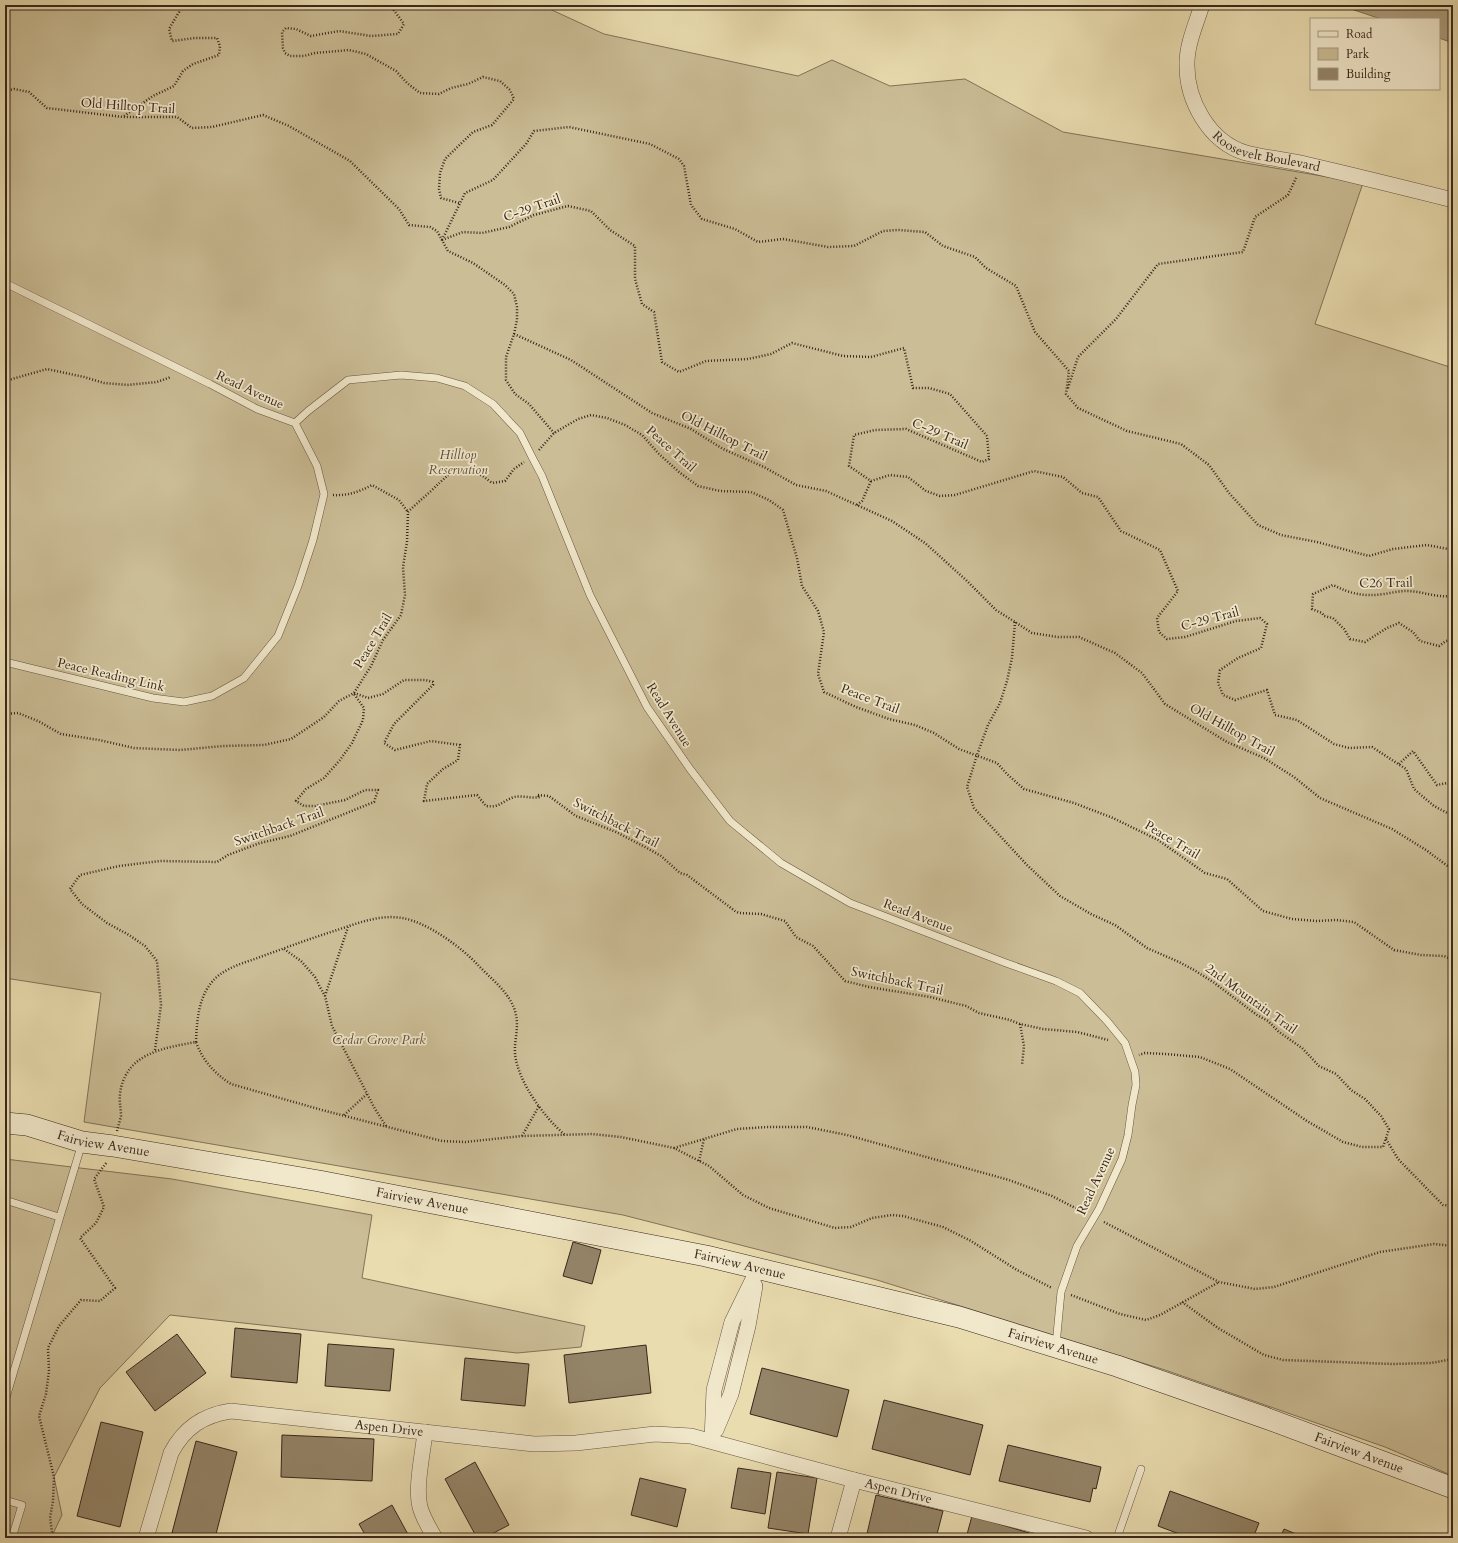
<svg xmlns="http://www.w3.org/2000/svg" width="1458" height="1543" viewBox="0 0 1458 1543" font-family="Cardo,serif">
<style>
.green{fill:#cbbd96;stroke:#82725a}
.water{fill:#ad9e7d;stroke:#7e6e57}
.building{fill:#948569;stroke:#38271d}
.lines{fill:none;stroke-linecap:round;stroke-linejoin:round}
.service-casing{stroke:#645442;stroke-width:8}
.minor-casing{stroke:#645442;stroke-width:16}
.secondary-casing{stroke:#38271d;stroke-width:22}
.path{stroke:#38271d;stroke-width:2.5;stroke-dasharray:1 2;stroke-linecap:butt}
.service{stroke:#f1e8cb;stroke-width:7}
.minor{stroke:#f1e8cb;stroke-width:15}
.secondary{stroke:#f1e8cb;stroke-width:21}
.labels{text-anchor:middle;dominant-baseline:central;stroke-width:3.5;stroke-linejoin:round;paint-order:stroke}
.street-label{font-size:13px;fill:#38271d;stroke:#f1e8cb}
.park-label{font-size:13px;font-style:italic;fill:#5d4c3b;stroke:#f1e8cb}
</style>
<rect width="100%" height="100%" fill="#e9dcaf"/>
<filter id="stains"><feTurbulence type="fractalNoise" baseFrequency=".005" numOctaves="4"/><feColorMatrix values="0 0 0 0 .2 0 0 0 0 .09 0 0 0 0 .02 0 0 0 .5 -.17"/></filter>
<radialGradient id="worn" r=".72"><stop offset=".6" stop-color="#630" stop-opacity="0"/><stop offset="1" stop-color="#630" stop-opacity=".3"/></radialGradient>
<path class="green" d="M 5,5 L 541,5 L 604,34 L 798,76 L 832,60 L 890,86 L 965,79 L 1063,132 L 1363,183 L 1315,324 L 1453,368 L 1453,1476 L 1385,1447 L 1165,1370 L 877,1280 L 623,1215 L 84,1122 L 101,993 L 5,978 Z
M 5,1159 L 172,1179 L 372,1215 L 362,1278 L 585,1326 L 581,1347 L 517,1353 L 170,1315 L 100,1388 L 54,1477 L 62,1515 L 51,1538 L 5,1538 Z"/>
<path class="water" d="M 1339,5 L 1453,5 L 1453,43 L 1439,38 L 1439,19 L 1381,19 Z"/>
<path class="building" d="M 573,1242 L 601,1250 L 592,1284 L 563,1276 Z
M 235,1328 L 301,1334 L 297,1383 L 231,1377 Z
M 177,1334 L 206,1373 L 155,1411 L 126,1372 Z
M 328,1344 L 394,1349 L 390,1391 L 325,1386 Z
M 646,1345 L 651,1393 L 569,1403 L 564,1355 Z
M 465,1358 L 529,1364 L 525,1406 L 461,1400 Z
M 762,1368 L 849,1390 L 837,1437 L 750,1414 Z
M 884,1400 L 983,1425 L 970,1475 L 872,1449 Z
M 101,1422 L 143,1432 L 120,1527 L 77,1516 Z
M 282,1435 L 374,1439 L 372,1481 L 281,1477 Z
M 196,1441 L 237,1452 L 215,1538 L 193,1538 L 172,1533 Z
M 1008,1445 L 1101,1467 L 1096,1489 L 1093,1488 L 1090,1502 L 999,1481 Z
M 475,1462 L 509,1525 L 484,1538 L 477,1538 L 445,1479 Z
M 738,1468 L 771,1473 L 765,1514 L 731,1508 Z
M 777,1472 L 817,1478 L 808,1534 L 768,1528 Z
M 640,1478 L 686,1489 L 677,1527 L 631,1515 Z
M 1170,1491 L 1259,1523 L 1253,1538 L 1190,1538 L 1158,1526 Z
M 876,1495 L 943,1511 L 936,1538 L 866,1538 Z
M 392,1505 L 410,1538 L 367,1538 L 359,1524 Z
M 972,1516 L 1046,1538 L 966,1538 Z
M 1284,1529 L 1306,1538 L 1280,1538 Z"/>
<g class="lines">
<g class="service-casing">
<path id="service" d="M 5,283 L 210,384 L 257,409 L 295,423 L 308,411 L 348,380 L 401,375 L 437,378 L 465,386 L 493,404 L 520,433 L 532,457 L 542,476 L 590,595 L 647,707 L 690,769 L 730,821 L 781,863 L 850,903 L 1006,963 L 1056,981 L 1080,993 L 1107,1021 L 1125,1043 L 1135,1072 L 1136,1085 L 1132,1105 L 1128,1135 L 1122,1159 L 1099,1209 L 1077,1246 L 1061,1292 L 1056,1345
M 5,662 L 153,698 L 184,702 L 212,696 L 244,678 L 278,636 L 298,586 L 313,540 L 324,494 L 317,466 L 295,423
M 5,1200 L 59,1217
M 5,1401 L 82,1143
M 5,1500 L 22,1505 L 12,1538
M 1117,1538 L 1141,1469"/>
</g>
<g class="minor-casing">
<g id="minor">
<path id="s1" d="M 1202,5 C 1196,24 1187,44 1187,63 C 1186,100 1209,142 1246,153 C 1267,158 1288,160 1309,165 C 1357,176 1405,188 1453,200"/>
<path d="M 716,1430 L 731,1394 L 748,1326 L 755,1286"/>
<path d="M 425,1432 C 423,1453 415,1487 420,1507 C 423,1518 429,1528 435,1538"/>
<path d="M 712,1441 L 714,1390 L 732,1322 L 758,1269"/>
<path id="s2" d="M 146,1538 L 171,1453 C 184,1428 203,1415 231,1411 L 534,1444 L 576,1443 L 655,1434 L 691,1436 L 854,1480 L 1086,1538"/>
<path d="M 838,1538 L 854,1480"/>
</g>
</g>
<g class="secondary-casing">
<g id="secondary">
<path id="s3" d="M 5,1123 L 27,1125 L 82,1142 L 113,1146 L 319,1181 L 706,1256 L 959,1317 L 1117,1366 L 1263,1417 L 1453,1488"/>
</g>
</g>
<path class="path" d="M 390,5 L 404,24 L 398,34 L 371,36 L 339,31 L 311,36 L 296,29 L 286,28 L 282,32 L 283,48 L 285,53 L 290,56 L 304,56 L 315,53 L 349,50 L 366,54 L 396,71 L 407,83 L 420,93 L 439,94 L 451,88 L 468,84 L 483,77 L 500,81 L 510,90 L 514,99 L 492,125 L 473,132 L 445,159 L 440,173 L 439,189 L 441,198 L 459,203
M 5,91 L 14,89 L 29,92 L 47,108 L 123,117 L 177,117 L 192,128 L 212,127 L 263,115 L 289,126 L 350,161 L 399,209 L 409,225 L 430,227 L 437,231 L 448,251 L 473,263 L 505,285 L 514,294 L 517,307 L 517,320 L 514,334 L 506,357 L 506,380 L 515,394 L 529,404 L 554,433
M 124,116 L 153,96 L 174,86 L 183,71 L 193,64 L 219,55 L 220,46 L 217,38 L 195,38 L 172,41 L 169,29 L 179,12 L 179,5
M 442,240 L 463,232 L 482,233 L 509,227 L 534,215 L 568,206 L 591,211 L 610,230 L 635,246 L 635,279 L 642,304 L 654,312 L 662,362 L 679,372 L 706,361 L 748,359 L 771,354 L 792,343 L 843,356 L 871,357 L 904,348 L 913,388 L 929,388 L 950,394 L 987,436 L 989,459 L 982,462 L 906,429 L 875,430 L 854,435 L 849,466 L 871,481 L 890,475 L 908,477 L 926,491 L 940,496 L 955,495 L 1034,471 L 1063,477 L 1082,493 L 1098,497 L 1121,531 L 1160,550 L 1178,591 L 1157,618 L 1159,632 L 1167,639 L 1185,637 L 1236,621 L 1260,618 L 1267,624 L 1261,648 L 1238,658 L 1220,670 L 1218,683 L 1223,695 L 1235,700 L 1267,690 L 1275,715 L 1297,720 L 1334,744 L 1349,748 L 1372,747 L 1406,769 L 1414,789 L 1434,806 L 1453,816
M 442,240 L 465,193 L 493,180 L 526,144 L 534,131 L 569,127 L 650,144 L 679,159 L 684,166 L 691,205 L 702,219 L 735,229 L 758,242 L 783,239 L 828,247 L 854,246 L 883,231 L 898,230 L 925,232 L 943,246 L 975,257 L 986,268 L 1016,286 L 1035,332 L 1069,371 L 1066,394 L 1078,408 L 1127,431 L 1181,444 L 1209,465 L 1229,493 L 1258,525 L 1281,535 L 1317,542 L 1369,556 L 1393,549 L 1427,545 L 1453,550
M 514,334 L 571,360 L 652,413 L 691,429 L 723,449 L 764,467 L 796,485 L 826,491 L 892,521 L 925,543 L 966,580 L 996,610 L 1015,622 L 1032,633 L 1058,637 L 1079,637 L 1115,653 L 1142,673 L 1165,704 L 1227,742 L 1264,758 L 1294,777 L 1320,798 L 1392,829 L 1426,850 L 1453,870
M 5,381 L 47,369 L 84,377 L 104,383 L 127,385 L 157,382 L 171,377
M 1068,388 L 1078,357 L 1116,319 L 1158,264 L 1243,252 L 1255,217 L 1288,195 L 1297,176
M 539,450 L 554,433 L 578,419 L 591,415 L 607,418 L 625,425 L 642,435 L 658,453 L 679,472 L 698,486 L 720,491 L 751,492 L 769,500 L 783,510 L 797,558 L 802,586 L 818,611 L 824,632 L 818,674 L 824,692 L 856,707 L 889,719 L 915,725 L 934,733 L 959,749 L 997,763 L 1007,774 L 1024,789 L 1074,803 L 1113,818 L 1158,840 L 1205,873 L 1227,879 L 1263,911 L 1292,919 L 1317,921 L 1336,920 L 1354,922 L 1394,950 L 1421,955 L 1444,956 L 1453,960
M 333,495 C 347,496 359,492 372,485 L 399,500 L 408,512
M 857,505 L 862,501 L 871,481
M 1453,596 C 1436,598 1422,591 1406,591 C 1399,591 1391,593 1384,594 C 1364,597 1351,594 1333,585 L 1313,594 L 1312,609 L 1322,613 L 1324,616 L 1333,618 L 1344,629 L 1350,639 L 1365,642 L 1387,628 L 1399,623 L 1413,632 L 1420,641 L 1439,646 L 1446,641 L 1453,640
M 1015,622 L 1012,658 L 1007,681 L 1000,703 L 988,725 L 977,755 L 967,787 L 974,808 L 1027,865 L 1060,896 L 1091,914 L 1115,925 L 1147,948 L 1179,962 L 1194,970 L 1213,982 L 1257,1015 L 1268,1021 L 1279,1032 L 1302,1048 L 1319,1066 L 1336,1074 L 1351,1090 L 1365,1099 L 1381,1116 L 1389,1129 L 1383,1147 L 1362,1147 L 1343,1142 L 1307,1121 L 1230,1069 L 1200,1057 L 1165,1054 L 1145,1053 L 1139,1055
M 354,693 L 368,698 L 383,694 L 404,680 L 425,680 L 433,682 L 433,685 L 394,724 L 384,743 L 395,750 L 431,741 L 460,745 L 458,760 L 443,769 L 427,784 L 424,801 L 477,795 L 486,806 C 500,808 502,801 514,797 C 522,795 531,799 540,797 L 537,795 L 549,796 L 576,816 L 616,832 L 645,847 L 661,856 L 680,873 L 687,875 L 735,911 L 739,913 L 761,914 L 785,921 L 796,937 L 813,946 L 845,981 L 869,987 L 930,997 L 966,1006 L 979,1013 L 1010,1020 L 1020,1024 L 1043,1029 L 1077,1032 L 1108,1040
M 5,714 L 18,713 L 38,721 L 61,734 L 99,740 L 134,748 L 180,750 L 223,746 L 264,745 L 291,739 L 324,717 L 339,701 L 354,693 L 371,666 L 383,640 L 401,615 L 405,595 L 403,567 L 407,542 L 408,512 C 415,505 423,498 431,491 C 456,467 462,459 492,483 L 505,481 L 514,469 L 524,462
M 1399,764 L 1413,751 L 1437,785 L 1453,782
M 284,949 L 301,961 L 315,977 L 320,987 L 325,996 L 332,1026 L 375,1109 L 386,1126
M 325,996 L 348,927
M 1020,1024 L 1024,1046 L 1022,1065
M 196,1042 C 197,1013 200,983 229,969 C 238,964 250,961 260,957 C 285,948 309,939 334,931 C 356,924 379,914 402,918 C 427,922 461,947 478,965 C 492,980 512,994 516,1015 C 519,1028 514,1041 515,1054 C 518,1082 544,1117 565,1135
M 155,1050 L 161,1005 L 157,961 L 145,946 L 129,935 L 107,923 L 82,904 L 70,889 L 80,875 L 119,866 L 160,861 L 217,862 L 228,855 L 260,843 L 290,836 L 374,802 L 378,790 L 365,790 L 345,800 L 315,806 L 304,806 L 296,801 L 306,789 L 324,778 L 340,760 L 352,743 L 363,720 L 364,708 L 354,694
M 344,1115 L 367,1094
M 117,1131 C 118,1126 120,1121 121,1116 C 121,1108 119,1101 120,1094 C 125,1053 164,1048 196,1042 C 203,1061 214,1073 231,1084 L 322,1110 L 442,1141 L 465,1142 L 522,1136 L 592,1134 L 621,1137 L 674,1148 L 709,1166 L 743,1195 L 769,1208 L 835,1228 L 851,1227 L 872,1218 L 892,1215 L 903,1216 L 943,1227 L 971,1241 L 1017,1270 L 1052,1288
M 522,1136 L 539,1106
M 1386,1139 L 1398,1159 L 1443,1205 L 1453,1206
M 674,1148 L 737,1129 L 767,1127 L 807,1127 L 847,1135 L 1009,1180 L 1052,1196 L 1085,1213
M 699,1161 L 704,1139
M 1104,1222 L 1219,1282 L 1255,1289 L 1274,1287 L 1380,1252 L 1434,1244 L 1453,1246
M 1071,1295 L 1120,1314 L 1146,1320 L 1160,1315 L 1219,1282
M 1182,1302 L 1218,1328 L 1264,1355 L 1283,1360 L 1392,1364 L 1431,1363 L 1453,1359
M 50,1538 L 52,1532 L 50,1518 L 53,1501 L 54,1477 L 39,1416 L 46,1394 L 49,1371 L 48,1348 L 59,1326 L 81,1300 L 100,1301 L 115,1288 L 80,1238 L 96,1223 L 104,1207 L 94,1179 L 107,1162"/>
<use href="#service" class="service"/>
<use href="#minor" class="minor"/>
<use href="#secondary" class="secondary"/>
</g>
<g class="labels">
<g class="street-label">
<text transform="translate(128 106) rotate(4)">Old Hilltop Trail</text>
<text stroke="none"><textPath href="#s1" startOffset="194">Roosevelt Boulevard</textPath></text>
<text transform="translate(532 208) rotate(-19)">C-29 Trail</text>
<text transform="translate(250 390) rotate(25)">Read Avenue</text>
<text transform="translate(940 434) rotate(23)">C-29 Trail</text>
<text transform="translate(724 436) rotate(27)">Old Hilltop Trail</text>
<text transform="translate(671 449) rotate(42)">Peace Trail</text>
<text transform="translate(1386 583) rotate(-1)">C26 Trail</text>
<text transform="translate(1210 619) rotate(-15)">C-29 Trail</text>
<text transform="translate(373 641) rotate(-59)">Peace Trail</text>
<text transform="translate(111 675) rotate(13)">Peace Reading Link</text>
<text transform="translate(870 699) rotate(21)">Peace Trail</text>
<text transform="translate(669 715) rotate(58)">Read Avenue</text>
<text transform="translate(1232 730) rotate(29)">Old Hilltop Trail</text>
<text transform="translate(616 823) rotate(27)">Switchback Trail</text>
<text transform="translate(279 827) rotate(-19)">Switchback Trail</text>
<text transform="translate(1172 840) rotate(31)">Peace Trail</text>
<text transform="translate(918 916) rotate(21)">Read Avenue</text>
<text transform="translate(897 981) rotate(12)">Switchback Trail</text>
<text transform="translate(1251 999) rotate(36)">2nd Mountain Trail</text>
<text stroke="none"><textPath href="#s3" startOffset="101">Fairview Avenue</textPath></text>
<text transform="translate(1096 1181) rotate(-65)">Read Avenue</text>
<text stroke="none"><textPath href="#s3" startOffset="425">Fairview Avenue</textPath></text>
<text stroke="none"><textPath href="#s3" startOffset="749">Fairview Avenue</textPath></text>
<text stroke="none"><textPath href="#s3" startOffset="1073">Fairview Avenue</textPath></text>
<text stroke="none"><textPath href="#s2" startOffset="324">Aspen Drive</textPath></text>
<text stroke="none"><textPath href="#s3" startOffset="1397">Fairview Avenue</textPath></text>
<text stroke="none"><textPath href="#s2" startOffset="842">Aspen Drive</textPath></text>
</g>
<g class="park-label">
<text x="458" y="455">Hilltop<tspan x="458" dy="15">Reservation</tspan></text>
<text x="379" y="1040">Cedar Grove Park</text>
</g>
</g>
<rect width="1458" height="1543" fill="none" stroke="#e9dcaf" stroke-width="20"/>
<rect x="6" y="6" width="1446" height="1531" fill="none" stroke="#38271d" stroke-width="2"/>
<rect x="10" y="10" width="1438" height="1523" fill="none" stroke="#38271d"/>
<rect x="1310" y="18" width="130" height="72" fill="#f1e8cb" stroke="#a79b85"/>
<rect x="1318" y="31" width="20" height="6" fill="#f1e8cb" stroke="#a79b85"/>
<text x="1346" y="38" font-size="12" fill="#38271d">Road</text>
<rect x="1318" y="48" width="20" height="12" fill="#cbbd96" stroke="#a79b85"/>
<text x="1346" y="58" font-size="12" fill="#38271d">Park</text>
<rect x="1318" y="68" width="20" height="12" fill="#948569" stroke="#a79b85"/>
<text x="1346" y="78" font-size="12" fill="#38271d">Building</text>
<rect width="100%" height="100%" filter="url(#stains)"/>
<rect width="100%" height="100%" fill="url(#worn)"/>
</svg>
